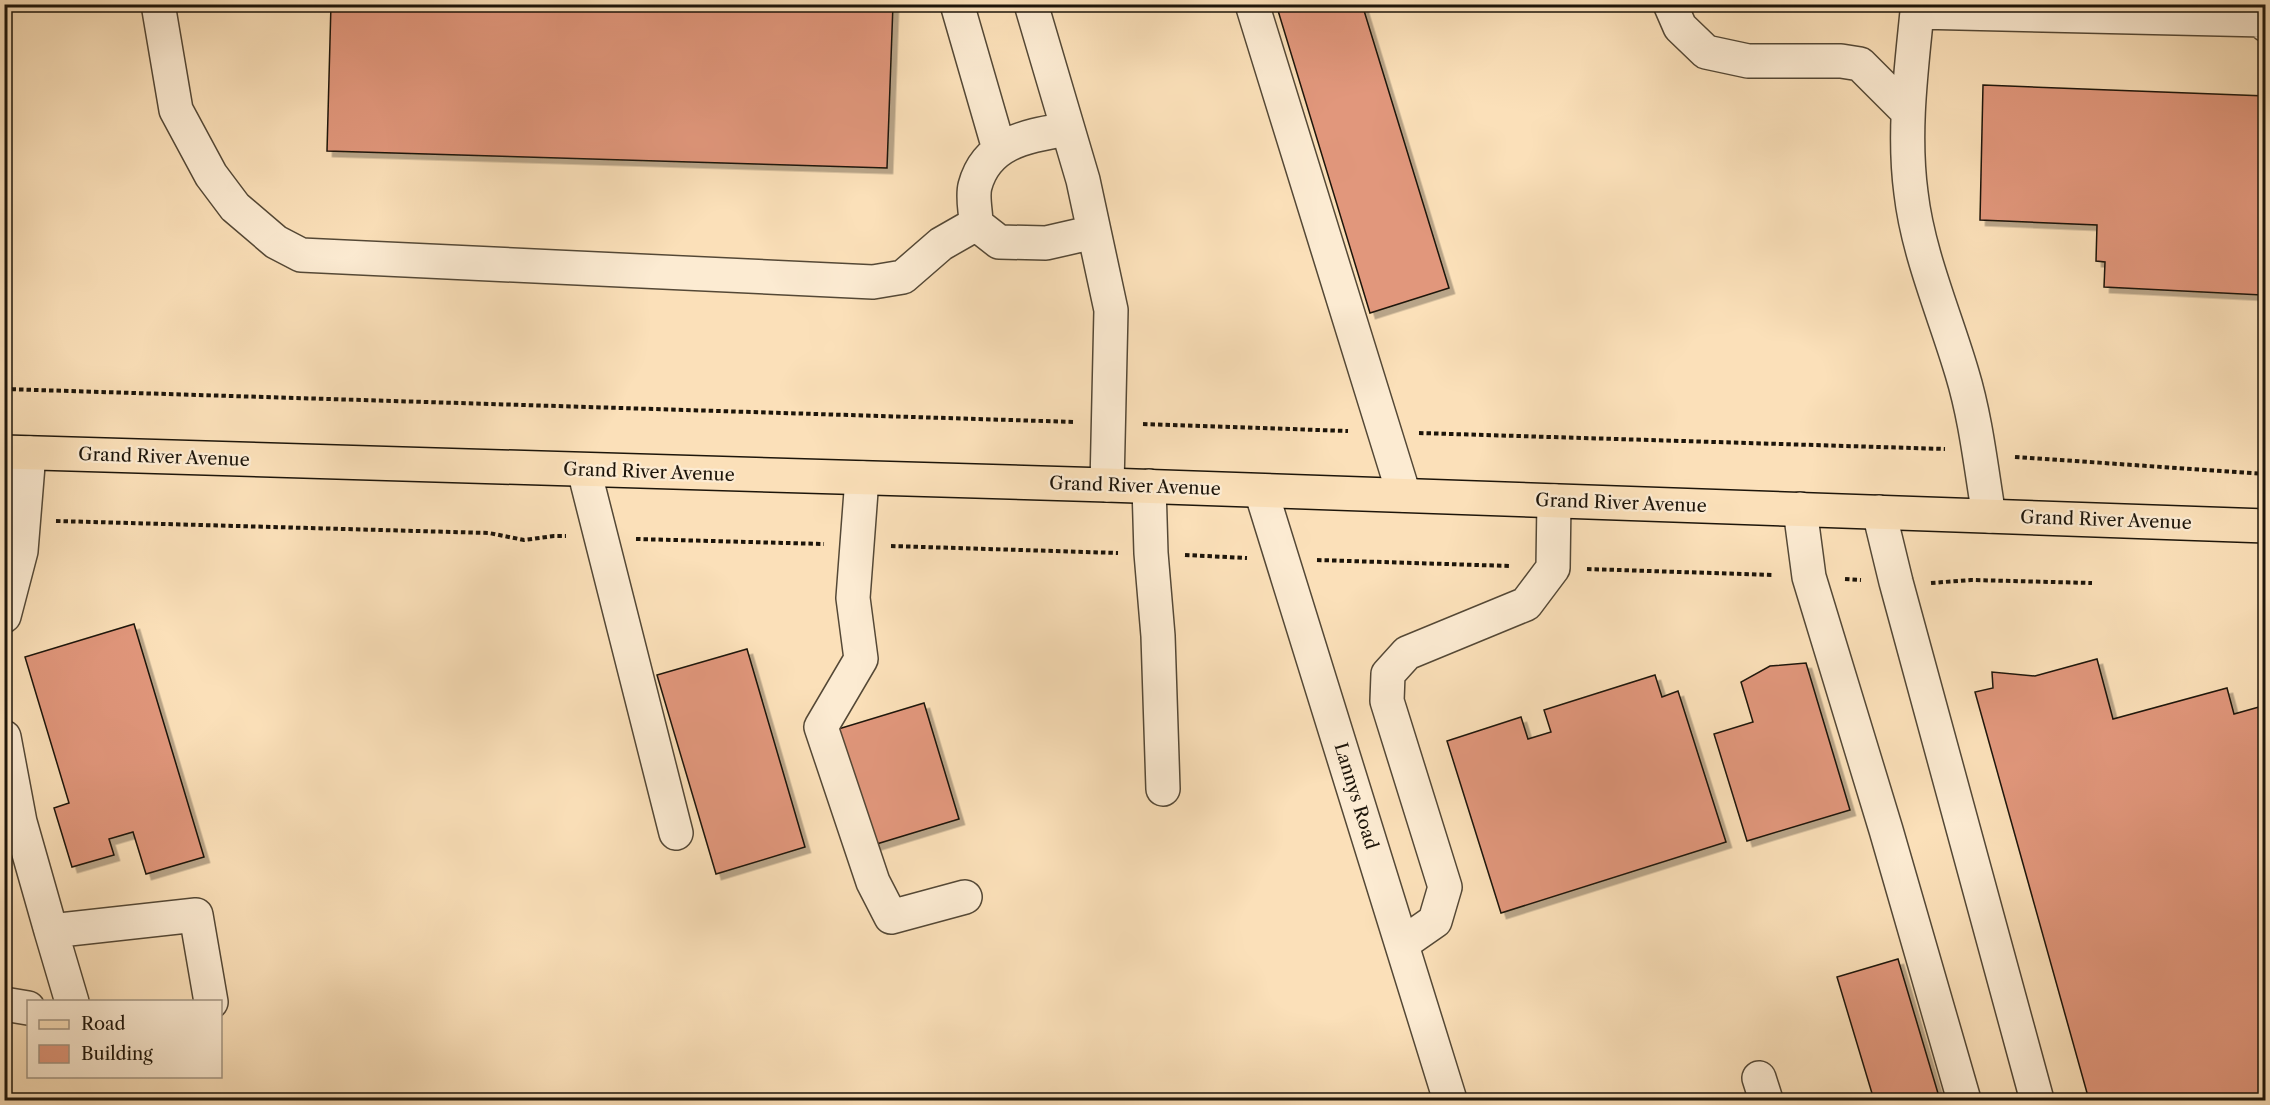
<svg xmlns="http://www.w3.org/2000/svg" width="2270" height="1105" viewBox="0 0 2270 1105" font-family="'Libre Caslon Text',serif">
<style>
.building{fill:#e1977b;stroke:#1d150a;stroke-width:1.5;filter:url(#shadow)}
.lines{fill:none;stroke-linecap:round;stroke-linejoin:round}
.minor-casing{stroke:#544836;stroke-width:36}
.major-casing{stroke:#1d150a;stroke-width:36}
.path{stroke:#1d150a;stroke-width:4;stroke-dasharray:4.5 3;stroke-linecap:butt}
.minor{stroke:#fcebd2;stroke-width:33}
.major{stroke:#fbe0b9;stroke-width:33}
.labels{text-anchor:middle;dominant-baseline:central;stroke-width:4.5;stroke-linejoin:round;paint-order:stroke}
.street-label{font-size:18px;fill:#1d150a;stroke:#fcebd2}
</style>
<defs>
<filter id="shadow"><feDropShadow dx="5.5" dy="5.5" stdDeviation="0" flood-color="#0004"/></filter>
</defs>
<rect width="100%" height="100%" fill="#fbe0b9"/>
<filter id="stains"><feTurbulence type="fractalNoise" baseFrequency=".00333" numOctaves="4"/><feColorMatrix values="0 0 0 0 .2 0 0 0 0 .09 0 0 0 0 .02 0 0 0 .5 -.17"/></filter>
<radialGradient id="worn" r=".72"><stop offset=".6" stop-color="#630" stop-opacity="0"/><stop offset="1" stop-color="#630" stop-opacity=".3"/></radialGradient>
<path class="building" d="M 331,4 L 893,4 L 887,168 L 327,151 Z
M 1276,4 L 1362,4 L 1449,288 L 1370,313 Z
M 1983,85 L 2266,96 L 2266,278 L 2262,295 L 2104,287 L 2105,262 L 2096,261 L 2097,225 L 1980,220 Z
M 134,624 L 204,857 L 146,874 L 133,832 L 109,839 L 114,855 L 72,867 L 54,808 L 69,803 L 25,657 Z
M 747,649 L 805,847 L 716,874 L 657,675 Z
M 2097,659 L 2113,719 L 2227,688 L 2234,714 L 2266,705 L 2266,1100 L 2089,1100 L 1975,692 L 1993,688 L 1992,672 L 2035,676 Z
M 1806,663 L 1850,810 L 1747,841 L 1714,734 L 1753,722 L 1741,682 L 1770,666 Z
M 1655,675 L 1662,697 L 1678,691 L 1726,842 L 1501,913 L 1447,741 L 1521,717 L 1528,739 L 1551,732 L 1544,710 Z
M 924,703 L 959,819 L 870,846 L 835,730 Z
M 1898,959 L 1940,1100 L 1874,1100 L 1837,977 Z"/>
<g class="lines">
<g class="minor-casing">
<path id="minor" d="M 158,4 L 176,110 L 211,175 L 235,207 L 276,242 L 301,255 L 873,282 L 903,277 L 941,244 L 976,224 L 999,242 L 1046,243 L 1094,232
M 957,4 L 999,149
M 1031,4 L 1083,180 L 1111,310 L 1107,485
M 1252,4 L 1404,495
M 1670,4 L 1680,27 L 1706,52 L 1748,61 L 1841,61 L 1860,64 L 1908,112
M 976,224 C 976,212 972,197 975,186 C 987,141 1029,136 1068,129
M 584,470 L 676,833
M 862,478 L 853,598 L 861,659 L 821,727 L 873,882 L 891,917 L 965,897
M 1149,486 L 1151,553 L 1158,636 L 1163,789
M 1261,491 L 1450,1100
M 1800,509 L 1809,577 L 1886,830 L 1964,1100
M 1879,512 L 1896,582 L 2037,1100
M 1989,516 C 1981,468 1976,419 1962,373 C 1945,315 1918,254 1911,193 C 1903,133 1911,72 1917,12 L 2264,20 L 2266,25
M 4,616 L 21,551 L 29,453
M 4,737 L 20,822 L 51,931 L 196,915 L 211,1002
M 51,931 L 72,1002
M 1402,944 L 1435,921 L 1445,887 L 1387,701 L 1388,674 L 1407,653 L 1526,604 L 1553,568 L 1554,501
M 4,1004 L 28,1008
M 1759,1078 L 1766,1100"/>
</g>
<g class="major-casing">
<path id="major" d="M 4,452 L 1107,485 L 2266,526"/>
</g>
<path class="path" d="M 4,389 L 1075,422
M 1143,424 L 1348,431
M 1419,433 L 1945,449
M 2015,457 L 2266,474
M 56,521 L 489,533 L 524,540 L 554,536 L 566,536
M 636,539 L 824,544
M 891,546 L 1118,553
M 1185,555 L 1247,558
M 1317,560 L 1510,566
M 1587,569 L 1774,575
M 1845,579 L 1861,580
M 1931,583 L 1971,580 L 2092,583"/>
<use href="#minor" class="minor"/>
<use href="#major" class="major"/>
</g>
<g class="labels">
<g class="street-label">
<text transform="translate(164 457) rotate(2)">Grand River Avenue</text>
<text transform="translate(649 472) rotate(2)">Grand River Avenue</text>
<text transform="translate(1135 486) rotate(2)">Grand River Avenue</text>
<text transform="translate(1621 503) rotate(2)">Grand River Avenue</text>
<text transform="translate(2106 520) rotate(2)">Grand River Avenue</text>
<text transform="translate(1356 796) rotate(73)">Lannys Road</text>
</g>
</g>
<rect width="2270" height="1105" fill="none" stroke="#fbe0b9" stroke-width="24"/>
<rect x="6" y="6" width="2258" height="1093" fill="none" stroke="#1d150a" stroke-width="3"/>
<rect x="12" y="12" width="2246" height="1081" fill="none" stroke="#1d150a" stroke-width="1.5"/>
<rect x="27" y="1000" width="195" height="78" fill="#fcebd2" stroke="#a39582" stroke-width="1.5"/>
<rect x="39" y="1020" width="30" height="9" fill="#fbe0b9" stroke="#a39582" stroke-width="1.5"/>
<text x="81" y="1030" font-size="18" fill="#1d150a">Road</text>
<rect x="39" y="1045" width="30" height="18" fill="#e1977b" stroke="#a39582" stroke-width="1.5"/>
<text x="81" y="1060" font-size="18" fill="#1d150a">Building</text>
<rect width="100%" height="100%" filter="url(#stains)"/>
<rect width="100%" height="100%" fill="url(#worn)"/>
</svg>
